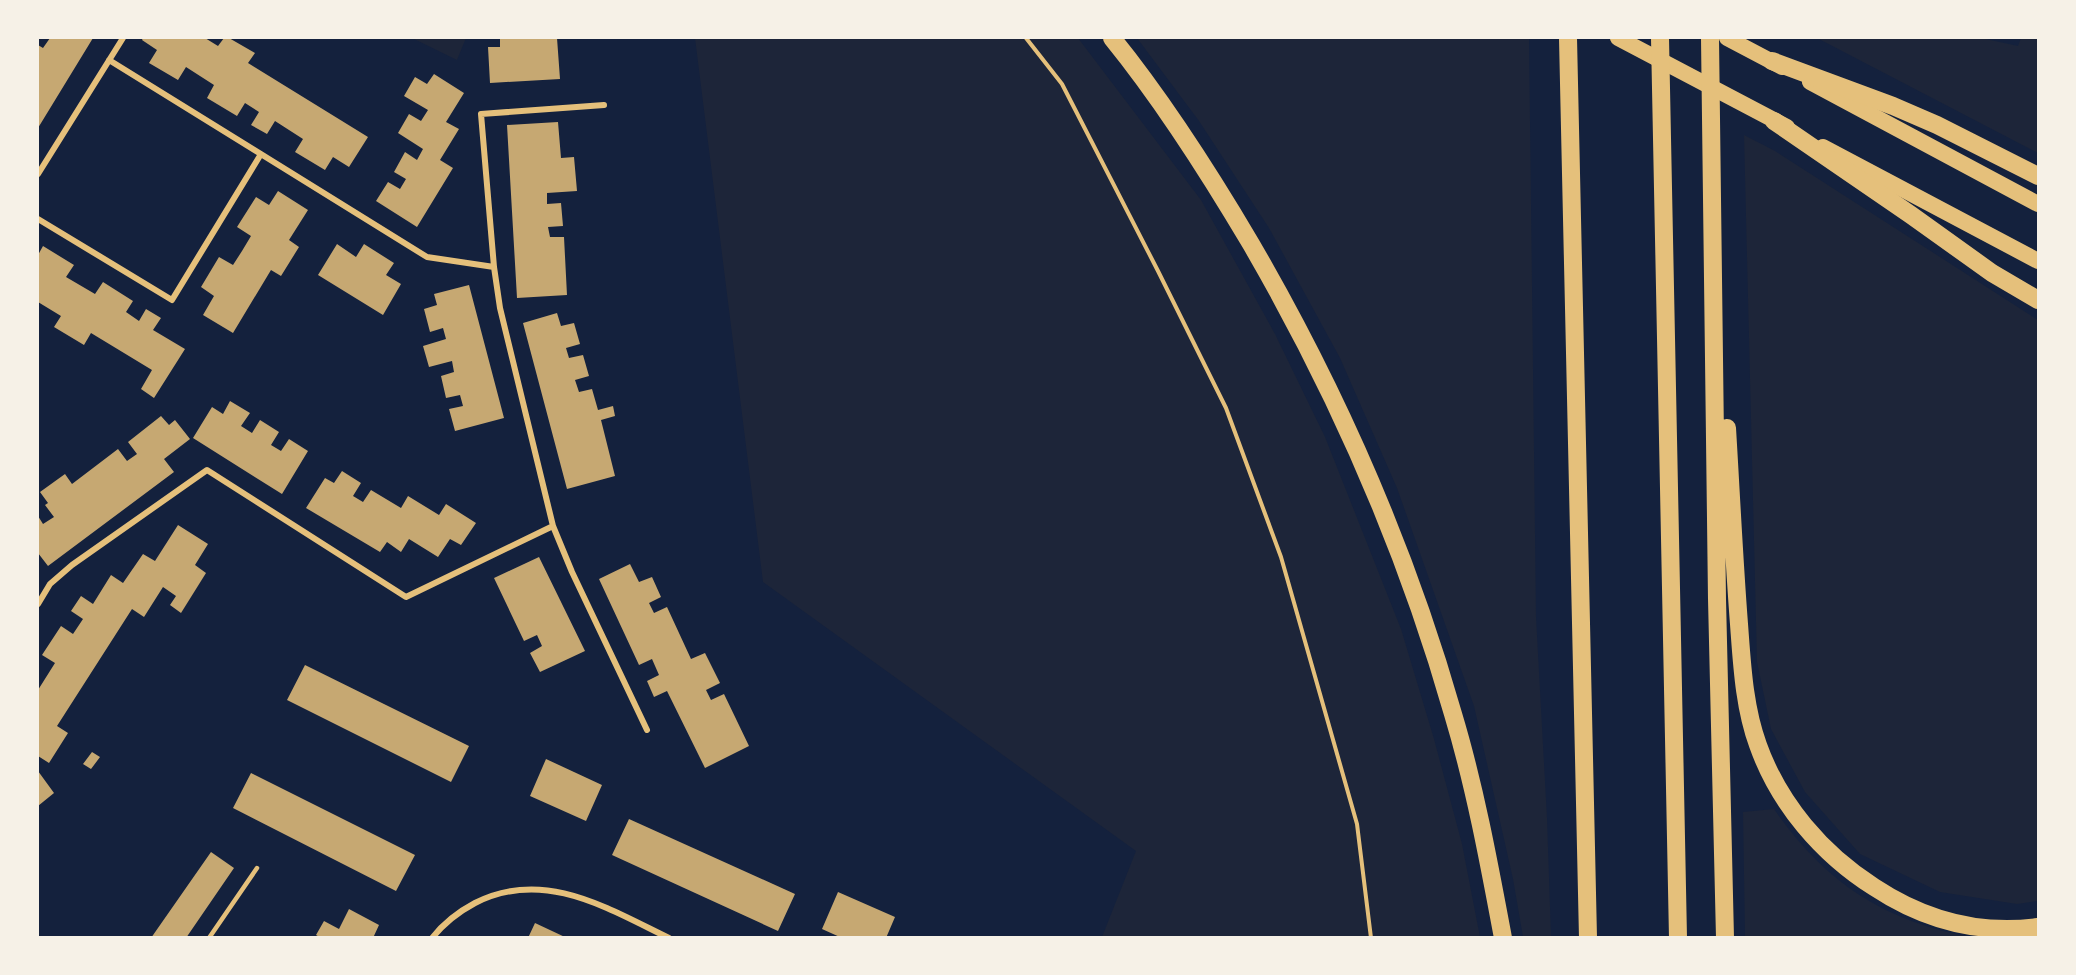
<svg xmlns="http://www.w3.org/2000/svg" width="2076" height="975" viewBox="0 0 2076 975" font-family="'Exo 2',sans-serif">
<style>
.green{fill:#1d2539}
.building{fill:#c6a872}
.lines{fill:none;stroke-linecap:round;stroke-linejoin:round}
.path{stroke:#e5c07b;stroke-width:4}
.service{stroke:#e5c07b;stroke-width:4.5}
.minor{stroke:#e5c07b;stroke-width:6}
.trunk{stroke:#e5c07b;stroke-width:16}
.motorway{stroke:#e5c07b;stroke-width:18}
</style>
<rect width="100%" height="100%" fill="#14213d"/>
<path class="green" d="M 412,38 L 466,38 L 457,60 Z
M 695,38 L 1078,38 L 1201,200 L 1275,334 L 1325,437 L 1401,629 L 1434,739 L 1462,844 L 1480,937 L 1102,937 L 1136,851 L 763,582 Z
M 1137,38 L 1529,38 L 1536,617 L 1547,818 L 1551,937 L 1523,937 L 1513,879 L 1474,706 L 1397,488 L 1340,358 L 1269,228 L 1199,121 Z
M 1817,38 L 1981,38 L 2018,46 L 2021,38 L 2038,38 L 2038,153 Z
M 1744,135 L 1775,151 L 2038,320 L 2038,901 L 2017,904 L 1940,892 L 1860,854 L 1805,792 L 1771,729 L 1757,662 Z
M 1774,809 C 1825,882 1882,920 1970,937 L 1745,937 L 1743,812 Z"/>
<path class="building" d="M 50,38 L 93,38 L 38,128 L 38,45 L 43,48 Z
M 143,38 L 205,38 L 218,46 L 224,38 L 229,38 L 255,53 L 248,63 L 368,137 L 349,167 L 333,157 L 325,170 L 295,152 L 303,139 L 275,121 L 267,134 L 251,125 L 259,112 L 245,103 L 237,116 L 207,98 L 214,85 L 186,67 L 178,80 L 149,63 L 157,50 L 142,40 Z
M 500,38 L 557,38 L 560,79 L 490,83 L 488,47 L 500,47 Z
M 434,74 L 464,93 L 446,122 L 459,129 L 440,160 L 453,168 L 417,227 L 376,201 L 388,182 L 400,189 L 406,179 L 394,172 L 405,152 L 417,160 L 423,149 L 398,133 L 409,114 L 421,121 L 428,110 L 404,96 L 415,77 L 427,84 Z
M 558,122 L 561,158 L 574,157 L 577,191 L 547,193 L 547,204 L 561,203 L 563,226 L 548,227 L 550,237 L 564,237 L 567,295 L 517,298 L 507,125 Z
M 278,191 L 308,210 L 289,240 L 299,247 L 281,276 L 271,270 L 233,333 L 203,315 L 214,296 L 201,287 L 219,257 L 233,265 L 242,251 L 251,236 L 237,227 L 256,197 L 269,205 Z
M 337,244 L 356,257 L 364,244 L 394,263 L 386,275 L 401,284 L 383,315 L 318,275 Z
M 43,246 L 74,265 L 66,277 L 95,294 L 103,282 L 133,301 L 126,312 L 139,321 L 146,309 L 161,318 L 153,330 L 185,349 L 154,398 L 141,389 L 152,370 L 91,333 L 84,345 L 54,327 L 61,316 L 38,302 L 38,255 Z
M 469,285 L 504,418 L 455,431 L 449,409 L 463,406 L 460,395 L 446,398 L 441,376 L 454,372 L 452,361 L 429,367 L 423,346 L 446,339 L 443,328 L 430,332 L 424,309 L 437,305 L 434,294 Z
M 557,313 L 561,326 L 574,323 L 580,344 L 566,348 L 569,358 L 583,355 L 589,376 L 575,380 L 579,392 L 592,389 L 598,410 L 613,406 L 615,416 L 601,420 L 615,476 L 567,489 L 523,323 Z
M 230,401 L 250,413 L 241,426 L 252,433 L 260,420 L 279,432 L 271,445 L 281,451 L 289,439 L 308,451 L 282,494 L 193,438 L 212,407 L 223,414 Z
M 161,416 L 169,425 L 175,420 L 190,439 L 164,459 L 174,472 L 48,566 L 38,553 L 38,516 L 43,524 L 54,517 L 45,505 L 48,503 L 40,492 L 65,474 L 72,484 L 118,449 L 127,461 L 137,454 L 128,442 Z
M 342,471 L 361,483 L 353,496 L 363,502 L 371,490 L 401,508 L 408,496 L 439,515 L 446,504 L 476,523 L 461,545 L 450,539 L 438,557 L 409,539 L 401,552 L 387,542 L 380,552 L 306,508 L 325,478 L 334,483 Z
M 178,525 L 208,544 L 195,565 L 206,573 L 181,613 L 170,605 L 176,596 L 163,587 L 144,617 L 132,609 L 57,726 L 68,733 L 49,763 L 38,756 L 38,690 L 55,663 L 42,655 L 61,626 L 73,634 L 83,619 L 71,611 L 81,596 L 93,604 L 111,575 L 123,583 L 143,554 L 155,561 Z
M 539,557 L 585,651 L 540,672 L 530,653 L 542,646 L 537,635 L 524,641 L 494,578 Z
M 630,564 L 639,582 L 652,577 L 661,597 L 649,603 L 654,613 L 667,607 L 691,659 L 705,653 L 720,683 L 706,690 L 711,700 L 724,694 L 749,746 L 705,768 L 667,691 L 654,697 L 647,681 L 659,675 L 652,659 L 639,665 L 599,579 Z
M 305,665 L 469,746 L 451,782 L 287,700 Z
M 92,752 L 100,757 L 91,769 L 83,764 Z
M 546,759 L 602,785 L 586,821 L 530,796 Z
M 38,771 L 54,793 L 38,806 Z
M 251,773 L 415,855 L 396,891 L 233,808 Z
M 629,819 L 795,894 L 778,931 L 612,855 Z
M 211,852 L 234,868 L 186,938 L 151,938 Z
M 838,892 L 895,917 L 886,938 L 842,938 L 822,929 Z
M 349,909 L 379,925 L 373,938 L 321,938 L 316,935 L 324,921 L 339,929 Z
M 535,923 L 567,938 L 528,938 Z"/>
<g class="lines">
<path class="path" d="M 1026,38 L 1062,84 L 1158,271 L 1226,408 L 1281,557 L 1357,824 L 1371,938"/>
<path class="service" d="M 209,938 L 257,868"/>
<path class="minor" d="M 109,60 L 427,257 L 494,267
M 604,105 L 481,114 L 494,267 L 500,308 L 553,526 L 572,572 L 647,730
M 38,174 L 123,38
M 38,219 L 172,300 L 261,154
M 38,604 L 50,584 L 72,565 L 207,470 L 406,597 L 553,526
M 432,938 C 444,923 458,912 475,903 C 544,868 607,908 669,938"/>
<path class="trunk" d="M 1618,38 L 1787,127
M 1727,38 L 1782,67
M 1810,82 L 2038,204
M 1823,147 L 2038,261"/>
<path class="motorway" d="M 1112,38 C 1164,102 1209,173 1251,244 C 1337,392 1406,549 1453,714 C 1475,787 1489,863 1503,938
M 1568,38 L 1588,938
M 1660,38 L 1678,938
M 1710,38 L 1717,599 L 1725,938
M 1772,61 L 1893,106 L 1937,125 L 2038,176
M 1774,121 L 1911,215 L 1992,273 L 2038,300
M 1727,428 C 1731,494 1734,559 1739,624 C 1742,664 1744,707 1758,745 C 1779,804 1822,854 1874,887 C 1924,920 1978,935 2038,927"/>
</g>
<rect width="2076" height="975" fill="none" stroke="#f6f1e7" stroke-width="78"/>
</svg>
